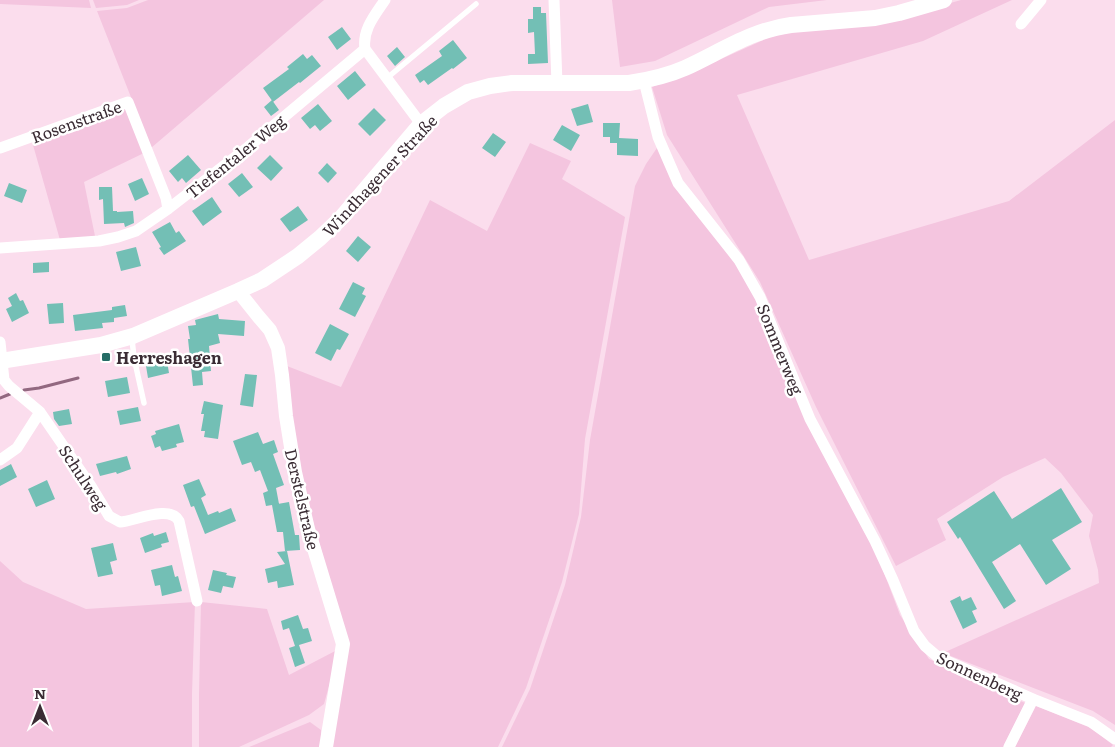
<svg xmlns="http://www.w3.org/2000/svg" width="1115" height="747" viewBox="0 0 1115 747" font-family="Literata,serif">
<style>
.green{fill:#f4c5df}
.lines{fill:none;stroke-linecap:round;stroke-linejoin:round}
.stream{stroke:#926880;stroke-width:3}
.building{fill:#73bfb5}
.service{stroke:#fff;stroke-width:5.5}
.minor{stroke:#fff;stroke-width:11}
.tertiary{stroke:#fff;stroke-width:14}
.secondary{stroke:#fff;stroke-width:16}
.poi-dot{fill:#256d66;stroke:#fff;stroke-width:2}
.labels{text-anchor:middle;dominant-baseline:central;stroke-width:5;stroke-linejoin:round;paint-order:stroke}
.street-label{font-size:16px;fill:#3a2c34;stroke:#fff}
.poi-label{font-size:16px;font-weight:bold;fill:#3a2c34;stroke:#fff;text-anchor:start}
</style>
<rect width="100%" height="100%" fill="#fbdded"/>
<path class="green" d="M 0,0 L 89,0 L 91,8 L 0,4 Z
M 93,0 L 139,0 L 127,5 L 96,8 Z
M 148,0 L 324,0 L 151,148 L 97,11 L 127,8 Z
M 612,0 L 827,0 L 769,7 L 655,61 L 620,67 Z
M 961,0 L 1012,0 L 923,41 L 737,95 L 809,260 L 1009,201 L 1115,120 L 1115,725 L 1093,711 L 943,653 L 1099,583 L 1098,570 L 1089,536 L 1093,515 L 1061,473 L 1045,458 L 1003,477 L 937,519 L 946,540 L 896,566 L 816,407 L 760,282 L 667,135 L 652,87 L 690,73 L 770,37 L 800,30 L 880,23 Z
M 125,108 L 144,153 L 84,182 L 95,236 L 60,240 L 33,145 L 100,116 Z
M 530,143 L 571,161 L 562,179 L 625,217 L 585,439 L 579,514 L 562,582 L 526,688 L 498,747 L 330,747 L 348,644 L 311,514 L 297,452 L 290,408 L 287,366 L 341,387 L 430,200 L 487,231 Z
M 659,145 L 747,278 L 872,541 L 900,615 L 929,659 L 1025,703 L 1003,747 L 502,747 L 530,689 L 565,585 L 581,517 L 590,440 L 635,186 L 646,164 Z
M 0,561 L 23,582 L 86,609 L 195,602 L 192,694 L 192,747 L 0,747 Z
M 201,602 L 267,609 L 289,675 L 339,649 L 324,704 L 309,715 L 239,747 L 199,747 L 199,695 Z
M 1036,706 L 1091,728 L 1113,745 L 1111,747 L 1015,747 Z
M 310,722 L 321,730 L 321,747 L 249,747 Z"/>
<g class="lines">
<path class="stream" d="M 24,390 L 39,388 L 78,378
M 0,398 L 10,394"/>
</g>
<path class="building" d="M 533,7 L 541,7 L 541,13 L 546,13 L 548,63 L 528,64 L 528,54 L 535,54 L 534,32 L 528,33 L 528,19 L 533,19 Z
M 342,27 L 351,39 L 337,50 L 328,37 Z
M 453,40 L 467,58 L 453,69 L 452,68 L 428,85 L 424,80 L 420,83 L 415,75 L 442,56 L 439,51 Z
M 397,47 L 405,57 L 395,66 L 387,56 Z
M 303,54 L 307,59 L 312,55 L 321,66 L 300,83 L 299,82 L 273,102 L 263,88 L 289,69 L 287,67 Z
M 355,71 L 366,85 L 348,100 L 337,86 Z
M 272,100 L 279,110 L 271,116 L 264,107 Z
M 318,104 L 332,121 L 320,131 L 315,125 L 310,129 L 301,118 Z
M 588,104 L 593,122 L 577,126 L 571,109 Z
M 374,108 L 386,120 L 370,136 L 358,124 Z
M 603,123 L 620,123 L 619,138 L 638,139 L 638,156 L 617,155 L 617,143 L 610,143 L 610,137 L 603,137 Z
M 562,125 L 580,135 L 571,151 L 553,140 Z
M 493,133 L 506,142 L 495,157 L 482,148 Z
M 188,155 L 201,170 L 186,183 L 182,178 L 178,182 L 169,171 Z
M 270,155 L 283,168 L 271,181 L 257,168 Z
M 327,163 L 337,173 L 328,183 L 318,173 Z
M 242,173 L 253,187 L 239,197 L 228,184 Z
M 142,178 L 149,194 L 135,201 L 128,184 Z
M 9,183 L 27,190 L 22,203 L 4,196 Z
M 99,187 L 112,187 L 113,211 L 117,211 L 117,212 L 133,211 L 134,223 L 125,227 L 124,223 L 104,224 L 103,199 L 99,200 Z
M 212,197 L 222,212 L 203,226 L 192,211 Z
M 298,206 L 308,220 L 290,232 L 280,219 Z
M 170,222 L 176,233 L 179,231 L 186,241 L 164,255 L 159,248 L 161,247 L 152,232 Z
M 358,236 L 371,247 L 358,262 L 346,251 Z
M 136,247 L 141,266 L 121,271 L 116,252 Z
M 49,262 L 49,272 L 33,273 L 33,263 Z
M 353,282 L 365,288 L 362,294 L 366,296 L 355,317 L 339,309 Z
M 16,293 L 20,301 L 23,300 L 29,313 L 12,322 L 6,309 L 12,306 L 8,298 Z
M 63,303 L 64,323 L 49,324 L 47,304 Z
M 125,305 L 127,316 L 114,318 L 114,322 L 102,323 L 103,328 L 75,331 L 73,315 L 112,310 L 112,307 Z
M 218,314 L 219,319 L 245,321 L 244,336 L 218,334 L 220,343 L 209,346 L 211,371 L 202,372 L 203,385 L 193,386 L 188,339 L 190,339 L 188,326 L 196,325 L 195,320 Z
M 330,324 L 349,334 L 340,350 L 337,349 L 331,361 L 315,353 Z
M 166,355 L 169,373 L 148,378 L 145,360 Z
M 245,374 L 257,375 L 253,407 L 240,405 Z
M 127,377 L 130,393 L 108,397 L 105,381 Z
M 204,401 L 223,405 L 218,439 L 204,437 L 205,431 L 201,431 L 204,414 L 201,414 Z
M 138,407 L 141,421 L 120,425 L 117,411 Z
M 69,409 L 72,424 L 59,426 L 54,419 L 53,412 Z
M 179,424 L 184,442 L 176,444 L 177,447 L 162,451 L 160,446 L 155,448 L 151,436 L 156,434 L 155,431 Z
M 258,432 L 263,444 L 274,440 L 278,452 L 273,454 L 284,485 L 276,488 L 279,504 L 272,505 L 289,502 L 295,535 L 299,535 L 300,550 L 285,551 L 283,532 L 277,532 L 272,505 L 266,506 L 263,493 L 268,491 L 260,470 L 255,472 L 251,462 L 242,465 L 233,441 Z
M 127,456 L 131,469 L 117,474 L 116,472 L 100,476 L 96,464 Z
M 11,464 L 17,477 L 0,486 L 0,470 Z
M 199,479 L 206,495 L 201,498 L 208,515 L 218,511 L 219,513 L 231,508 L 236,521 L 205,534 L 194,506 L 191,507 L 183,485 Z
M 47,480 L 55,499 L 36,507 L 28,489 Z
M 1061,488 L 1082,522 L 1052,540 L 1071,569 L 1046,585 L 1020,544 L 992,562 L 1016,601 L 1004,609 L 960,537 L 958,539 L 947,522 L 994,491 L 1012,519 Z
M 166,532 L 169,542 L 161,544 L 162,547 L 145,553 L 140,538 L 153,533 L 154,536 Z
M 113,543 L 117,560 L 110,562 L 113,574 L 98,577 L 91,548 Z
M 287,551 L 294,585 L 278,588 L 277,581 L 268,583 L 265,569 L 285,564 L 277,552 Z
M 172,565 L 175,577 L 178,576 L 182,591 L 162,596 L 160,585 L 155,586 L 151,570 Z
M 213,570 L 227,573 L 226,575 L 236,577 L 233,588 L 223,586 L 221,593 L 208,590 Z
M 960,596 L 962,601 L 971,597 L 977,609 L 972,611 L 977,622 L 963,629 L 950,601 Z
M 298,615 L 303,629 L 308,628 L 312,641 L 299,645 L 305,663 L 295,667 L 289,648 L 295,646 L 289,628 L 283,630 L 281,621 Z"/>
<g class="lines">
<path class="service" d="M 387,78 L 476,4
M 132,339 L 134,358 L 144,403"/>
<path class="minor" d="M 554,0 L 557,84
M 1021,24 L 1041,0
M 365,49 C 362,30 375,15 385,0
M 644,81 L 658,137 L 678,183 L 739,260 L 760,297 L 810,419 L 875,541 L 893,580 L 914,631 L 925,646 L 938,657 L 1033,699 L 1091,722 L 1115,739
M 0,148 L 128,102 L 166,198 L 168,209
M 0,248 L 99,241 L 118,237 L 136,231 L 168,209 L 248,147 L 365,49 L 421,124
M 0,342 L 4,380 L 9,386 L 40,412 L 91,486 L 109,516 L 120,522 C 135,521 170,504 179,521 L 197,601
M 0,460 L 17,448 L 40,412
M 1009,747 L 1033,699"/>
<path class="tertiary" d="M 238,291 L 258,316 L 270,330 L 278,348 L 282,375 L 286,416 L 295,472 L 308,529 L 343,644 L 326,747"/>
<path class="secondary" d="M 0,361 L 101,345 L 133,336 L 238,291 L 262,280 L 298,256 L 320,238 L 342,217 L 421,124 L 444,106 L 468,92 L 490,86 L 512,83 L 629,83 C 648,80 667,76 685,68 C 720,52 752,30 791,25 L 875,18 L 899,13 L 944,0"/>
</g>
<rect class="poi-dot" x="101" y="352" width="10" height="10" rx="2.5"/>
<g class="labels">
<g class="street-label">
<text transform="translate(76 121) rotate(-20)">Rosenstraße</text>
<text transform="translate(235 156) rotate(-39)">Tiefentaler Weg</text>
<text transform="translate(379 175) rotate(-47)">Windhagener Straße</text>
<text transform="translate(781 349) rotate(68)">Sommerweg</text>
<text transform="translate(84 477) rotate(57)">Schulweg</text>
<text transform="translate(303 499) rotate(77)">Derstelstraße</text>
<text transform="translate(980 675) rotate(25)">Sonnenberg</text>
</g>
<g class="poi-label">
<text x="116" y="357">Herreshagen</text>
</g>
</g>
<g transform="translate(40 707)" stroke="#ffffff" stroke-width="4" paint-order="stroke">
<path d="M0-4L9 19L0 12L-9 19Z" fill="#3a2c34"/>
<text y="-8" font-size="14" font-weight="bold" text-anchor="middle" fill="#3a2c34">N</text>
</g>
</svg>
